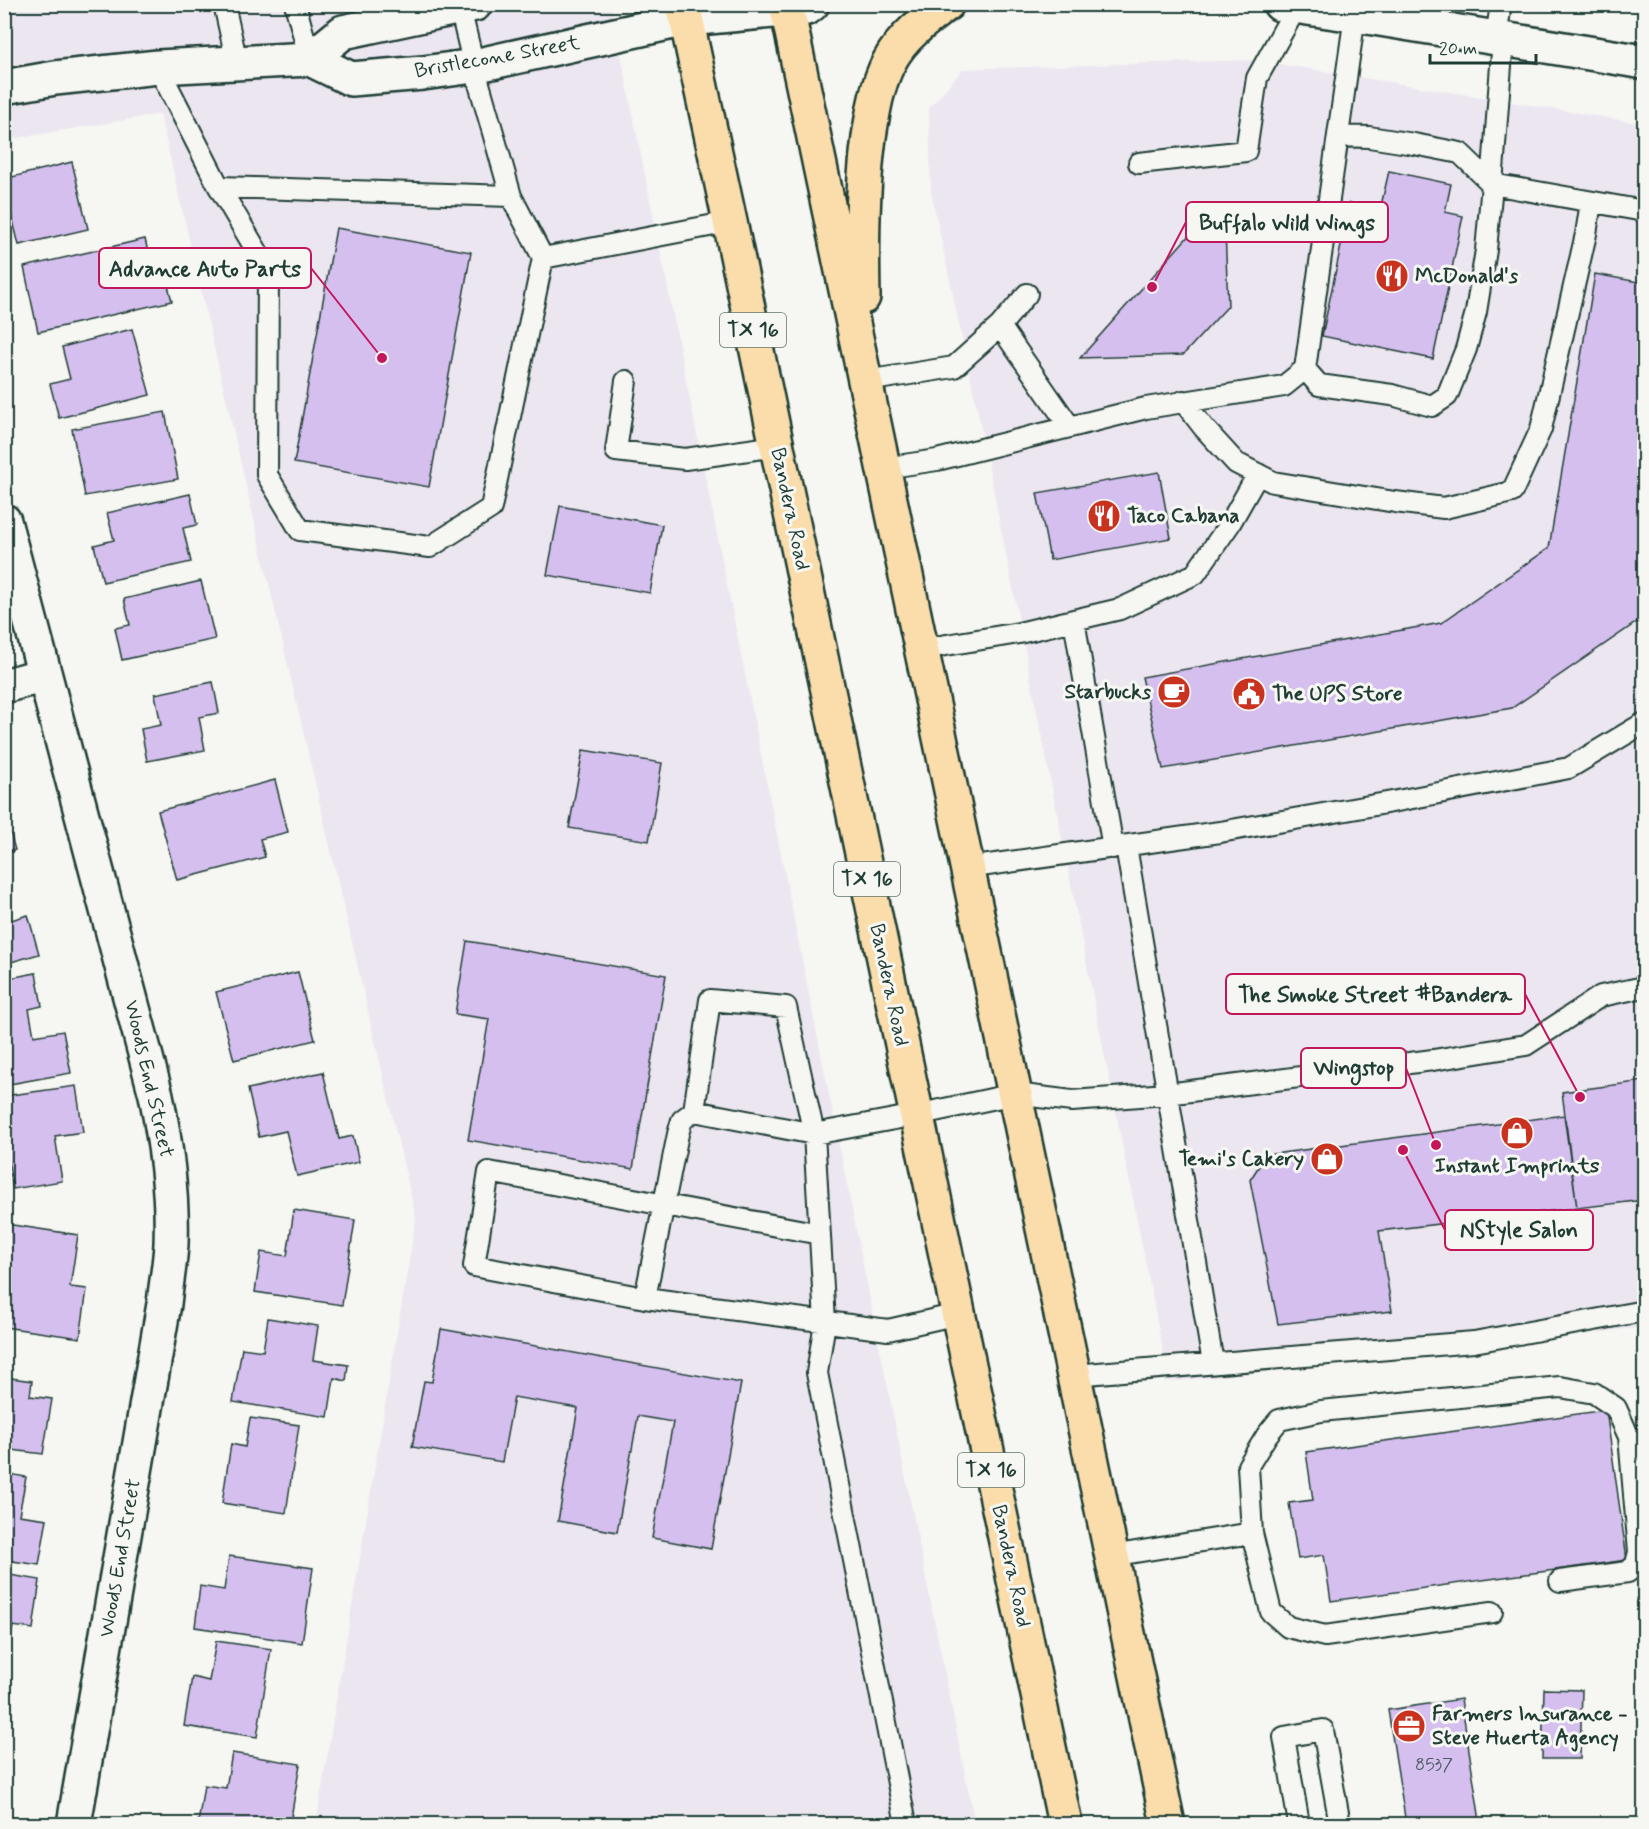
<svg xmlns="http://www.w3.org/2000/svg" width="1649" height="1829" viewBox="0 0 1649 1829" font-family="Mynerve,sans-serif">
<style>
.built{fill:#ece6f1}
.building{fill:#d5bfef;stroke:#1f3d34;stroke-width:1.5}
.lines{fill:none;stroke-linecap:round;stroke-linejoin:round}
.service-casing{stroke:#1f3d34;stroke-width:24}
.minor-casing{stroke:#1f3d34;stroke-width:38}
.secondary-casing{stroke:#1f3d34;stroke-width:38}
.primary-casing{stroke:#1f3d34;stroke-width:38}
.service{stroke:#f6f6f2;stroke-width:20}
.minor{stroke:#f6f6f2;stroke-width:33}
.secondary{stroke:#f6f6f2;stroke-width:33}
.primary{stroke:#faddab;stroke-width:33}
.labels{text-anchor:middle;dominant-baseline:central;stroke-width:6;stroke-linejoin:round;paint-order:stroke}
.number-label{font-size:18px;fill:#4c5e63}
.shield{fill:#f6f6f2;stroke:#60746d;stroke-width:1.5}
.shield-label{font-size:20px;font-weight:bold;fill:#1f3d34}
.street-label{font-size:21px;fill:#1f3d34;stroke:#f6f6f2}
.poi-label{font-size:21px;font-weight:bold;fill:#1f3d34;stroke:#f6f6f2;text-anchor:start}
.leader{fill:none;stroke:#c2185b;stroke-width:2}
.callout-dot{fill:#c2185b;stroke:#f6f6f2;stroke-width:2}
.callout{fill:#f6f6f2;stroke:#c2185b;stroke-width:2}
.callout-label{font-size:22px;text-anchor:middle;font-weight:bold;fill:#1f3d34}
</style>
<rect width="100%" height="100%" fill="#f6f6f2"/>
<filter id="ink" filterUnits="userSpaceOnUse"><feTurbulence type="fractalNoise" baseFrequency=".0167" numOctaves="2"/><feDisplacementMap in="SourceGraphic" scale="12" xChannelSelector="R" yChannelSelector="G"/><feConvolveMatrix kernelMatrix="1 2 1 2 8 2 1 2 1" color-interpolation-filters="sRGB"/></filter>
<g filter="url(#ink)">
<path class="built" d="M 5,5 L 611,5 L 975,1824 L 316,1824 L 416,1218 L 160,114 L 5,140 Z
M 1256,60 L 1644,124 L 1644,1327 L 1169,1382 L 980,422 L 931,192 L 929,108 L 963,69 Z"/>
<path class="building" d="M 72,162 L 88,229 L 19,245 L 4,185 L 4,179 Z
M 1389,171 L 1451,184 L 1445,212 L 1463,216 L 1433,359 L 1322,336 L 1350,203 L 1380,210 Z
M 1208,214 L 1225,230 L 1228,306 L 1183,355 L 1080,358 Z
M 336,228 L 471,252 L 429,487 L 294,463 Z
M 145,239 L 152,269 L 163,266 L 172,301 L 38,332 L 24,267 Z
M 1595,274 L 1644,283 L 1644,617 L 1512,708 L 1163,769 L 1142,677 L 1441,623 L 1549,548 Z
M 132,329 L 150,395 L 59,418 L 50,384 L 70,379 L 62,347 Z
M 165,412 L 178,479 L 85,496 L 72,429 Z
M 1159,472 L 1171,538 L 1050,560 L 1037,493 Z
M 190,494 L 197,525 L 183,528 L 191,562 L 103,582 L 94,545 L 114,540 L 107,513 Z
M 560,506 L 662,525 L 650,593 L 547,575 Z
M 201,581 L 215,639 L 122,660 L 115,628 L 130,625 L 124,599 Z
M 213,682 L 219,713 L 199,717 L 205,750 L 147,761 L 141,729 L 161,725 L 155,694 Z
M 583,750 L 662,763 L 649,841 L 569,828 Z
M 275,780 L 288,832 L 260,839 L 265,857 L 177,880 L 158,811 Z
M 4,811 L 15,850 L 4,853 Z
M 28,915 L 39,954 L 4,964 L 4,922 Z
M 467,941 L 666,975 L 633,1169 L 468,1140 L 489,1019 L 455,1014 Z
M 298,972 L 315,1040 L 234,1060 L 216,992 Z
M 36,973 L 42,1006 L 29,1009 L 34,1036 L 63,1031 L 71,1073 L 4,1085 L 4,979 Z
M 323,1072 L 339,1139 L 353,1136 L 359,1162 L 297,1176 L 286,1131 L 259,1137 L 248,1089 Z
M 1644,1081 L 1644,1200 L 1577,1208 L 1562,1092 Z
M 76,1086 L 83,1132 L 55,1136 L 62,1181 L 13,1189 L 4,1134 L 4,1096 Z
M 1564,1115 L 1577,1208 L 1379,1231 L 1392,1311 L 1278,1324 L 1250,1180 L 1266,1155 Z
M 294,1210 L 355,1220 L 342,1305 L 255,1292 L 261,1252 L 287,1256 Z
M 6,1224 L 78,1235 L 70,1287 L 87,1289 L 80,1338 L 4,1327 Z
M 268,1318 L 318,1326 L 313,1360 L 348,1365 L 346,1381 L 334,1378 L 328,1417 L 233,1402 L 242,1348 L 263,1351 Z
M 441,1329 L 741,1383 L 711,1549 L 652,1538 L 673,1422 L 638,1416 L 617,1532 L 558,1521 L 578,1408 L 514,1397 L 502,1462 L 412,1447 L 424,1381 L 432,1382 Z
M 4,1377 L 32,1381 L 30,1396 L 52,1399 L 43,1454 L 4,1449 Z
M 1606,1410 L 1627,1560 L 1331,1601 L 1324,1555 L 1298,1559 L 1289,1503 L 1313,1500 L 1306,1452 Z
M 250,1418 L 299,1425 L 286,1513 L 222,1503 L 231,1444 L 245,1447 Z
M 4,1473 L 26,1477 L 19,1515 L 47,1519 L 39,1565 L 6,1560 L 9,1542 L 4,1541 Z
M 229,1556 L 313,1568 L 302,1643 L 195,1627 L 200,1586 L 224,1590 Z
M 4,1574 L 40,1580 L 33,1629 L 13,1626 L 4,1675 Z
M 216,1641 L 271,1649 L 257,1737 L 184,1726 L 192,1677 L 209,1681 Z
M 1544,1689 L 1582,1690 L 1580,1759 L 1542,1759 Z
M 1461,1699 L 1480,1821 L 1454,1824 L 1406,1824 L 1388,1710 Z
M 232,1753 L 300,1764 L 290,1824 L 198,1824 L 204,1785 L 226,1788 Z"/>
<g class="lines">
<g class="service-casing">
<path id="service" d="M 224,4 L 237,63
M 295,4 L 310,59
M 1496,38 L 1501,4
M 158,67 L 219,187 L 268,270 L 267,475 L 300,530 L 430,547 L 491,508 L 543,258 L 511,196 L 474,66 L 460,8
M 1339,136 L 1369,137 L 1414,144 L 1460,153 L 1492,184 L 1644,211
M 1139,163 L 1246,151 L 1257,78 L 1298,4
M 219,187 L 511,196
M 543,258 L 730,222
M 1000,326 L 1027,294
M 1305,369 L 1319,385 L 1392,395 L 1432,406 L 1447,396 L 1466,349 L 1476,312 L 1486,250 L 1492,184 L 1503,39
M 626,381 L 616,451 L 685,459 L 777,446
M 866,381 L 954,367 L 1000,326 L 1070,427
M 1183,401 L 1204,428 L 1236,463 L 1273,482 L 1395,502 L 1444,508 L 1512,492 L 1541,429 L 1586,234 L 1591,202
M 884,468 L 937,460 L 1146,408 L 1284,386 L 1305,369 L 1355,15
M 1074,620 L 1113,848
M 922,649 L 1019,633 L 1120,609 L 1195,574 L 1229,525 L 1258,474
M 1126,846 L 1213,1363
M 967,868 L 1220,832 L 1392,802 L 1569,768 L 1644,723
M 694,1111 L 710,1000 L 786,1007 L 814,1134 L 825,1322 L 817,1373 L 906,1824
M 645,1298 L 474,1266 L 489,1172 L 820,1234
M 958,1314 L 888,1330 L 645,1298 L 678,1134 L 682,1120 L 694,1111 L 814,1134 L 916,1115 L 1015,1094 L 1072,1101 L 1167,1094 L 1433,1060 L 1526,1045 L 1601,996 L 1644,987
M 1074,1375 L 1474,1342 L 1644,1311
M 1252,1533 L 1248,1466 L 1267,1435 L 1279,1420 L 1321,1411 L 1560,1387 L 1594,1393 L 1616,1408 L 1629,1437 L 1639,1552 L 1636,1564 L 1628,1572 L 1560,1581
M 1111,1556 L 1252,1533 L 1271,1612 L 1288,1627 L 1325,1636 L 1492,1612
M 1299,1824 L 1284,1737 L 1323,1730 L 1340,1824"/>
</g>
<g class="minor-casing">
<path id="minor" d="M 310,59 L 343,32 L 475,4
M 4,87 L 55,78 L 158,67 L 310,59 L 351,79 L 423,73 L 474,66 L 687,19
M 4,521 L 156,1095 C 166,1144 173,1193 171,1244 C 170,1264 166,1284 164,1304 L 74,1824
M 4,686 L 44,675"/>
</g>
<g class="secondary-casing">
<path id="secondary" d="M 1280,4 L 1355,15 L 1644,62
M 687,19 L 807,8 L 812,4"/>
</g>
<g class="primary-casing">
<path id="primary" d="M 683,4 L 730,222 L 1065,1824
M 786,4 L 1168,1824
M 863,297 C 862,243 862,190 869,137 C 873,111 877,85 889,62 C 902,37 925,20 947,4"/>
</g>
<use href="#service" class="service"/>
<use href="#minor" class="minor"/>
<use href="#secondary" class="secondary"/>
<use href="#primary" class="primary"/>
</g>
</g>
<defs>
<g id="restaurant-disc" transform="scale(1.725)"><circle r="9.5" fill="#c8321e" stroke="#f6f6f2"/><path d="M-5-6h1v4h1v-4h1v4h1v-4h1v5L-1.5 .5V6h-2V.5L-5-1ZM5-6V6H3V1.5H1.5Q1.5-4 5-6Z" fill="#fff"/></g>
<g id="cafe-disc" transform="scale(1.725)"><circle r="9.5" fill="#c8321e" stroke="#f6f6f2"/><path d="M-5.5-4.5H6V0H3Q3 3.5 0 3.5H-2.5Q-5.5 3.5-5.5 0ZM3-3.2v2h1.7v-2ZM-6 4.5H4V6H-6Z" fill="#fff"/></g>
<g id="civic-disc" transform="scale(1.725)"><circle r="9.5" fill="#c8321e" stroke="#f6f6f2"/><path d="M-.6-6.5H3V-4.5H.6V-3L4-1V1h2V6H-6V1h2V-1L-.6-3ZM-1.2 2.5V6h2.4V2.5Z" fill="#fff"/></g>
<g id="shop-disc" transform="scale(1.725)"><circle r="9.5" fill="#c8321e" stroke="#f6f6f2"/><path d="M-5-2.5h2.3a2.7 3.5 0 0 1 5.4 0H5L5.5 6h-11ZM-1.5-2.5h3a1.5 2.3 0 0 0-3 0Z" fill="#fff"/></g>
<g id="office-disc" transform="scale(1.725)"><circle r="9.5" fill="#c8321e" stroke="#f6f6f2"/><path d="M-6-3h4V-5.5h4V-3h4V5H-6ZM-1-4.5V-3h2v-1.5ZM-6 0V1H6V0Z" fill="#fff"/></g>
</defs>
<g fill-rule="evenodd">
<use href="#restaurant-disc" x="1392" y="276"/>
<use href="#restaurant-disc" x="1104" y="516"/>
<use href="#cafe-disc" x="1174" y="692"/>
<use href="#civic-disc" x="1249" y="694"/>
<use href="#shop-disc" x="1517" y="1133"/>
<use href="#shop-disc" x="1327" y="1159"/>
<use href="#office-disc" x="1409" y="1726"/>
</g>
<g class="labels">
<g class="number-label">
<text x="1434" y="1765">8537</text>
</g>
<g class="shield">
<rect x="720" y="313" width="66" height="34" rx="4.5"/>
<rect x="834" y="862" width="66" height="34" rx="4.5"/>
<rect x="958" y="1453" width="66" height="34" rx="4.5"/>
</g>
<g class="shield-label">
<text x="753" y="330">TX 16</text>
<text x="867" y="879">TX 16</text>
<text x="991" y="1470">TX 16</text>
</g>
<g class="street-label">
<text transform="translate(497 57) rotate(-10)">Bristlecone Street</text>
<text transform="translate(790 509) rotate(78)">Bandera Road</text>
<text transform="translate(889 985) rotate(78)">Bandera Road</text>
<text transform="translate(149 1079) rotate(77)">Woods End Street</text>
<text transform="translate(120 1558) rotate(-80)">Woods End Street</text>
<text transform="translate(1011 1566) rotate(78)">Bandera Road</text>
</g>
<g class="poi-label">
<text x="1415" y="276">McDonald's</text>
<text x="1127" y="516">Taco Cabana</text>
<text x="1151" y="692" text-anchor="end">Starbucks</text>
<text x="1272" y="694">The UPS Store</text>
<text x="1304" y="1159" text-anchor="end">Temi's Cakery</text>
<text x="1517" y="1166" text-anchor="middle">Instant Imprints</text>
<text x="1432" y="1714">Farmers Insurance -<tspan x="1432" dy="24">Steve Huerta Agency</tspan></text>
</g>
</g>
<path class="leader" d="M1152 287L1186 222M382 358L311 268M1580 1097L1525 994M1436 1145L1406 1068M1403 1150L1445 1230"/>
<g class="callout-dot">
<circle cx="1152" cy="287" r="6"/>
<circle cx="382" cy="358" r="6"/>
<circle cx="1580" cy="1097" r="6"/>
<circle cx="1436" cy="1145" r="6"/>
<circle cx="1403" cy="1150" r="6"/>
</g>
<g class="callout">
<rect x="1186" y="202" width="202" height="40" rx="6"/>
<rect x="99" y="248" width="212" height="40" rx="6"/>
<rect x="1226" y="974" width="299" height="40" rx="6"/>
<rect x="1301" y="1048" width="105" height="40" rx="6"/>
<rect x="1445" y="1210" width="148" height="40" rx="6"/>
</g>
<g class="callout-label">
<text x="1287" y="230">Buffalo Wild Wings</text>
<text x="205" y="276">Advance Auto Parts</text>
<text x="1375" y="1002">The Smoke Street #Bandera</text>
<text x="1354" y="1075">Wingstop</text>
<text x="1519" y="1237">NStyle Salon</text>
</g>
<rect width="1649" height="1829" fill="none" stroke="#f6f6f2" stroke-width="24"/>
<rect x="12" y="12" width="1625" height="1805" fill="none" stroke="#1f3d34" stroke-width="2" filter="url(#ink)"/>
<path d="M1430 54v9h106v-9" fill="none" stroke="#1f3d34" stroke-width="3"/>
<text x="1439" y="54" font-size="18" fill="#1f3d34" stroke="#f6f6f2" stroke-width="4.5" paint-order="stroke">20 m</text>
</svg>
